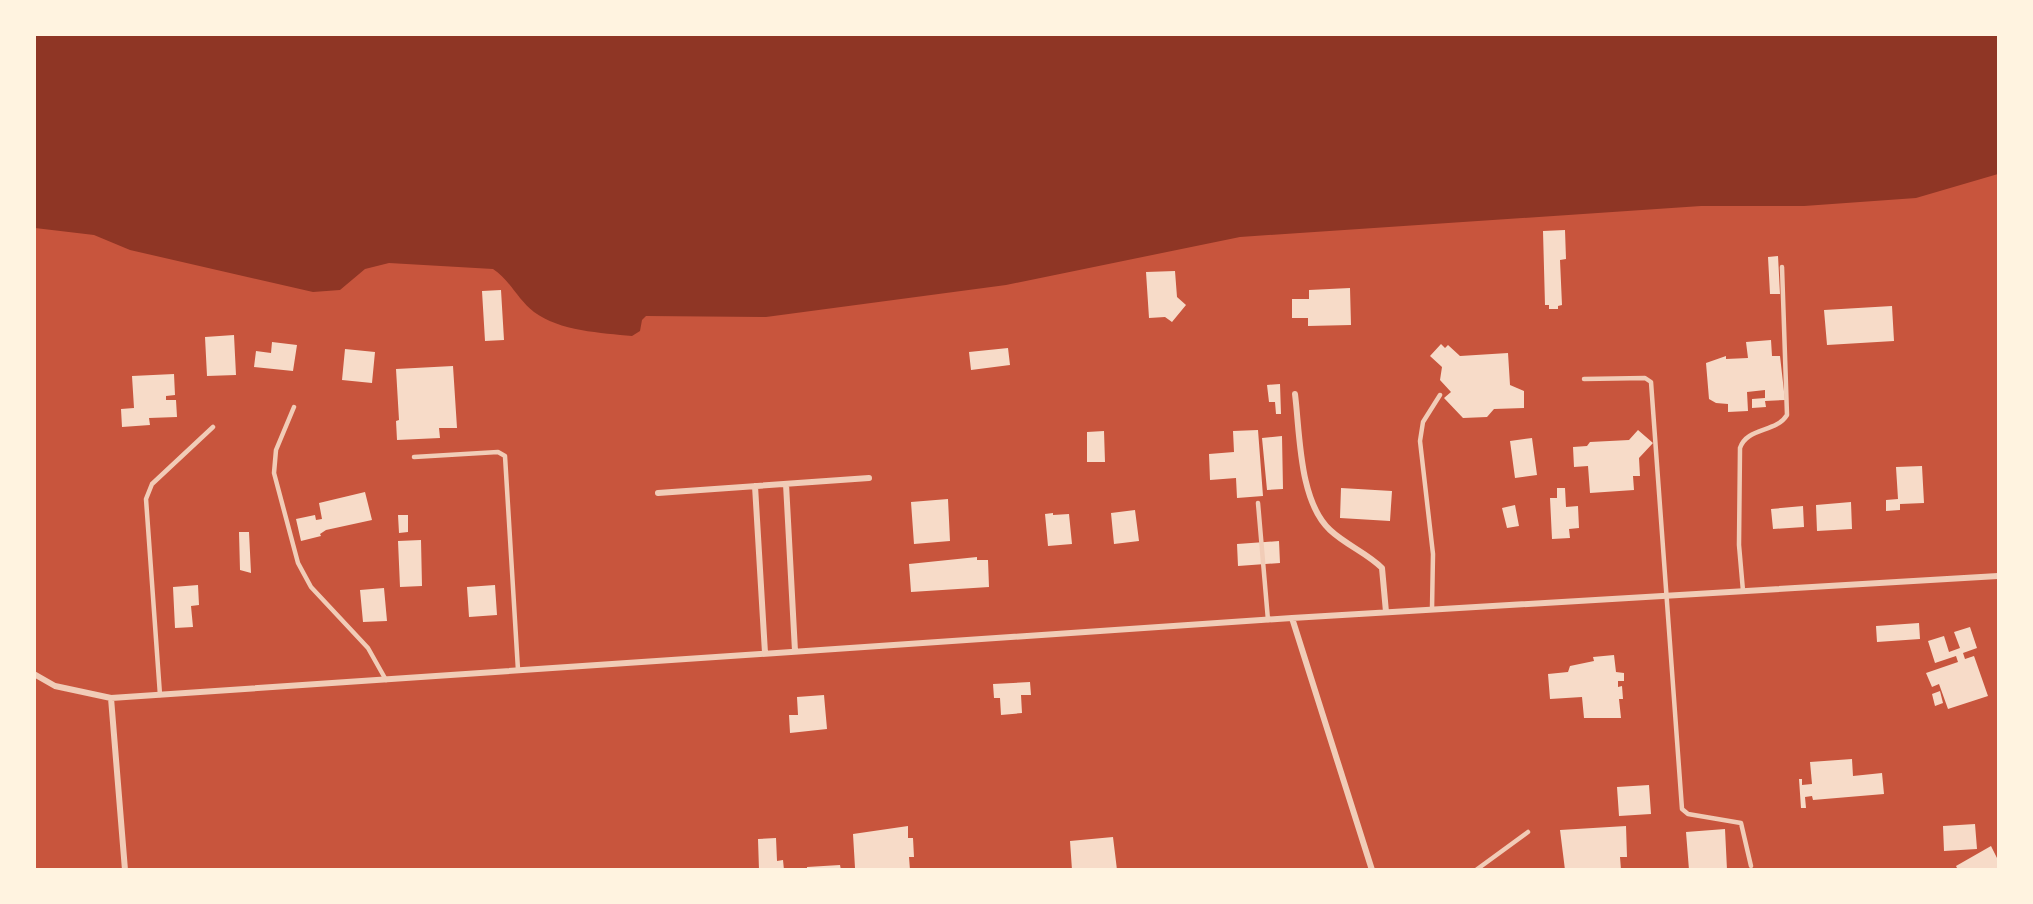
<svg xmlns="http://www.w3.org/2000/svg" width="2033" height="904" viewBox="0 0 2033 904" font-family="Helvetica,sans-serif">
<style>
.water{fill:#8f3625}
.building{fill:#f7dbc8}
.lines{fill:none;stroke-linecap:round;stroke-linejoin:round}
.service{stroke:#f1ccb7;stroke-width:4.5}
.minor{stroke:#f1ccb7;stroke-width:6}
</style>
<rect width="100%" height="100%" fill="#c8553d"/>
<path class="water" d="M 34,35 L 1998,35 L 1998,174 L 1916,198 L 1804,206 L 1701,206 L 1240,237 L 1006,285 L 766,317 L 646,316 L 642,320 L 640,331 L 632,336 C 602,333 559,331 534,312 C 518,300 510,280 493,269 L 389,263 L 365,269 L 340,290 L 313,292 L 130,250 L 94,235 L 35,228 Z"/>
<path class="building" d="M 1565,230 L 1566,259 L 1560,260 L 1562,305 L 1558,306 L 1558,309 L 1549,309 L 1549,305 L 1545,305 L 1543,231 Z
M 1778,256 L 1780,294 L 1770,294 L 1768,257 Z
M 1175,271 L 1177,297 L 1186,305 L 1172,322 L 1165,317 L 1149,318 L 1146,272 Z
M 1350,288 L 1351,325 L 1308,326 L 1308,318 L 1292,318 L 1292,299 L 1309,299 L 1309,290 Z
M 501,290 L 504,340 L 485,341 L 482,291 Z
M 1892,306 L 1894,341 L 1827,345 L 1824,310 Z
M 234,335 L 236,375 L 207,376 L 205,337 Z
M 1771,340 L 1772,356 L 1780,356 L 1785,400 L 1765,401 L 1766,407 L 1752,408 L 1752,399 L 1765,398 L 1765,390 L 1747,392 L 1748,411 L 1728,412 L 1728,404 L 1716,403 L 1709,399 L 1706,363 L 1726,356 L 1726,359 L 1748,358 L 1746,342 Z
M 272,342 L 297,345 L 293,371 L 254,367 L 256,351 L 271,353 Z
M 1441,344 L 1445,348 L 1448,345 L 1460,356 L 1508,353 L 1510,385 L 1524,391 L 1524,408 L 1494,409 L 1487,417 L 1463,418 L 1444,398 L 1451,392 L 1440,380 L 1442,367 L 1430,356 Z
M 1008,348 L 1010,365 L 971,370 L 969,352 Z
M 345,349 L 375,352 L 372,383 L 342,380 Z
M 453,366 L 457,428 L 439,428 L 440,438 L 397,440 L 396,421 L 399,420 L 396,369 Z
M 174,374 L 175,395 L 166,396 L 166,400 L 176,400 L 177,417 L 149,418 L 150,425 L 122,427 L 121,409 L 134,408 L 132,376 Z
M 1280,384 L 1281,414 L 1276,414 L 1275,402 L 1269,402 L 1267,385 Z
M 1258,430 L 1263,496 L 1237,498 L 1236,478 L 1210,480 L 1209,454 L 1234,452 L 1233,431 Z
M 1638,430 L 1653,443 L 1639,458 L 1640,476 L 1633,476 L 1634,490 L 1590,493 L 1588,466 L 1574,467 L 1573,447 L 1587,446 L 1590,442 L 1629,440 Z
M 1104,431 L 1105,462 L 1087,462 L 1087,432 Z
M 1282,436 L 1283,489 L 1267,490 L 1262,438 Z
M 1532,438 L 1537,475 L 1515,478 L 1510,441 Z
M 1922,466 L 1924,503 L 1900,504 L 1900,510 L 1886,511 L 1886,500 L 1898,499 L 1896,467 Z
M 1341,488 L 1392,491 L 1390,521 L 1340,518 Z
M 1557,488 L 1565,488 L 1566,507 L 1578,506 L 1579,528 L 1569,529 L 1570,538 L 1552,539 L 1550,498 L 1557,498 Z
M 365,492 L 372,520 L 326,530 L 320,534 L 321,536 L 301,541 L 296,519 L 315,515 L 316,520 L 322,519 L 319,503 Z
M 948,499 L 950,541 L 914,544 L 911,502 Z
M 1851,502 L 1852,529 L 1817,531 L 1816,505 Z
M 1515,505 L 1519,526 L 1507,528 L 1502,508 Z
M 1803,506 L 1804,527 L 1773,529 L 1771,509 Z
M 1135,510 L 1139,541 L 1114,544 L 1111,513 Z
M 1053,513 L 1053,515 L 1069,514 L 1072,544 L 1048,546 L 1045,514 Z
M 398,515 L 408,515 L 408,532 L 399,533 Z
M 239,532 L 249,532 L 251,573 L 240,570 Z
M 421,540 L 422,586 L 400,587 L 398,541 Z
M 1279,541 L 1280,563 L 1238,566 L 1237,544 Z
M 977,557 L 977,560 L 988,560 L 989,587 L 911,592 L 909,564 Z
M 198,585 L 199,605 L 191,606 L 193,627 L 175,628 L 173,587 Z
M 495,585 L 497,615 L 469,617 L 467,587 Z
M 384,588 L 387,621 L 363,622 L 360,590 Z
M 1919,623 L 1920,639 L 1877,642 L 1876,626 Z
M 1970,627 L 1977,648 L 1963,653 L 1965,659 L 1974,656 L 1988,696 L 1948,709 L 1939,684 L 1932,687 L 1926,673 L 1958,662 L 1956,656 L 1935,663 L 1928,641 L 1944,636 L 1949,652 L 1960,648 L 1954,632 Z
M 1614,655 L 1616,672 L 1624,673 L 1624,681 L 1618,681 L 1618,687 L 1622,686 L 1623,699 L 1619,699 L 1621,718 L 1584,718 L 1582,697 L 1550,699 L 1548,674 L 1568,672 L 1570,666 L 1594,661 L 1593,657 Z
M 1030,682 L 1031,695 L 1021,695 L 1022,713 L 1001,715 L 1000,698 L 994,698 L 993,684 Z
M 1940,691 L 1943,703 L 1935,706 L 1932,694 Z
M 824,695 L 827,729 L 790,733 L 789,715 L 798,715 L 797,697 Z
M 1852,759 L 1853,776 L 1882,773 L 1884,794 L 1813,800 L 1812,796 L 1805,797 L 1806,808 L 1801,808 L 1799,779 L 1802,779 L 1802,785 L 1812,784 L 1810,762 Z
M 1649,785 L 1651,814 L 1619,816 L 1617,787 Z
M 1975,824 L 1977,849 L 1944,851 L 1943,826 Z
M 908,826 L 908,838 L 913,838 L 914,857 L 909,857 L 910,870 L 855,868 L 853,834 Z
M 1626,826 L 1627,857 L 1620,857 L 1621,870 L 1565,870 L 1560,830 Z
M 1725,829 L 1727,870 L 1689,870 L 1686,832 Z
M 1113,837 L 1117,870 L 1072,870 L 1070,841 Z
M 776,838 L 777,861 L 783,860 L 784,870 L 759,870 L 758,839 Z
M 1991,846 L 1998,860 L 1998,870 L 1958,870 L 1956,866 Z
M 840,865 L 841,870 L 807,870 L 807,867 Z"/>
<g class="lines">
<path class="service" d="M 1584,379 L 1645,378 L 1651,382 L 1682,809 L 1688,814 L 1741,823 L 1751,866
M 294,407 L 276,450 L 274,473 L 298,563 L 311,587 L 368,648 L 386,680
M 414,457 L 498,452 L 505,456 L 518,670
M 1258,503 L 1268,620
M 1743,591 L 1739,545 L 1740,448 C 1747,427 1776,433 1787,415 L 1782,267
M 1432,609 L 1433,554 L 1420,441 L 1423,422 L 1440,395
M 160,695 L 146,499 L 152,484 L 213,427
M 1476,870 L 1528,832"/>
<path class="minor" d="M 1295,394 C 1300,434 1299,501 1330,530 C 1346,545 1367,553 1382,568 L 1386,612
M 786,484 L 795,651
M 755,486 L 765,653
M 658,493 L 869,478
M 1292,618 L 1372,870
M 34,674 L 55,686 L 111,698 L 1292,618 L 1998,576
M 111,698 L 125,870"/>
</g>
<rect width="2033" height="904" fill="none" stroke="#fff3e0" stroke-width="72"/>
</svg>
